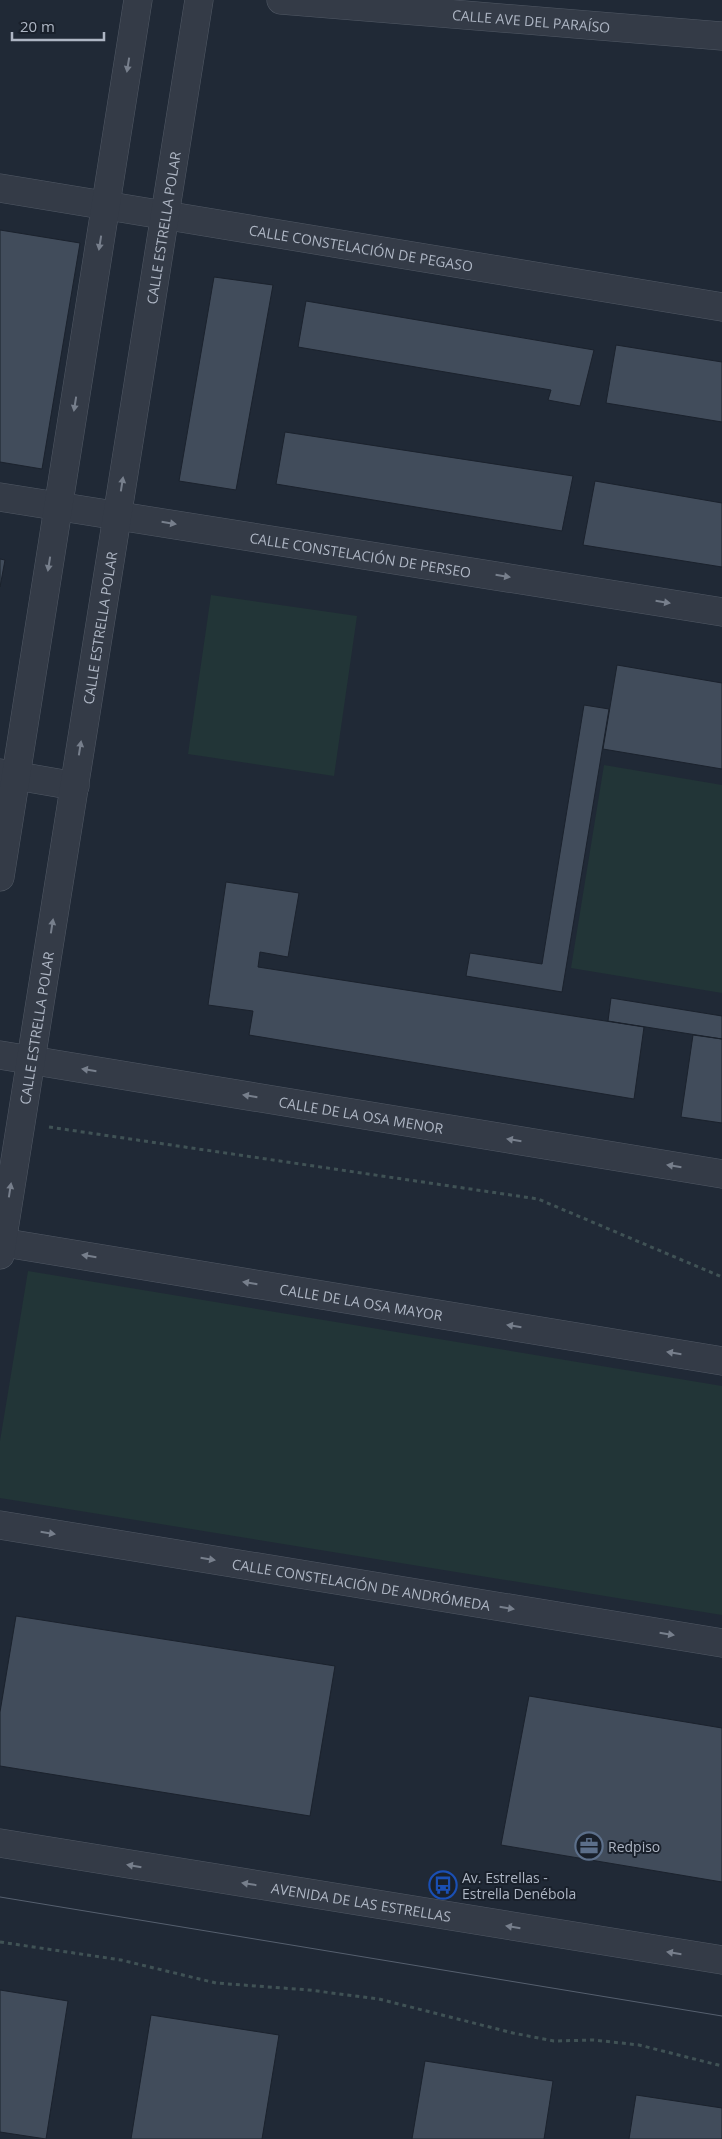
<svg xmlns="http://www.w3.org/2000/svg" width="722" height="2139" viewBox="0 0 722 2139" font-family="'Open Sans',sans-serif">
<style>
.green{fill:#223537}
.building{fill:#414c5b;stroke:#1b222d}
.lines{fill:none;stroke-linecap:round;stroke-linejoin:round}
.minor-casing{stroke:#515965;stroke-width:29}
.tertiary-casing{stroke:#515965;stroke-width:29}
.path{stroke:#405255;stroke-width:3;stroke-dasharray:4 4;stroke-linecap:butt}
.minor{stroke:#343b47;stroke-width:28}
.tertiary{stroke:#343b47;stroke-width:28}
.tram{stroke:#555f6e;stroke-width:1}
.oneway{fill:#777f8c}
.labels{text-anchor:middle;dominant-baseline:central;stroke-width:4;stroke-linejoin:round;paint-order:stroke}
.street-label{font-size:14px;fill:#aeb6c4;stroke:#19202b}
.poi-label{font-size:14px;fill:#aeb6c4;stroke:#19202b;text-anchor:start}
</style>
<rect width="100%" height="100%" fill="#202936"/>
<path class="green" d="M 211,595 L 357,616 L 334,776 L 188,754 Z
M 604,765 L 722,785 L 722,993 L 571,968 Z
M 28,1271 L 722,1386 L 722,1615 L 0,1498 L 0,1441 Z"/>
<path class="building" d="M 0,230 L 80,243 L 42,469 L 0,462 Z
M 214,277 L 273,285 L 236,490 L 179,481 Z
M 306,301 L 594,350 L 580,406 L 548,400 L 551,390 L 298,347 Z
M 616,345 L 722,362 L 722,422 L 606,403 Z
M 285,432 L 573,476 L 562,531 L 276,484 Z
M 595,481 L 722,503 L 722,567 L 583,545 Z
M 0,559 L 5,560 L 0,587 Z
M 617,665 L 722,683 L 722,769 L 603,749 Z
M 584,705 L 609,709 L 562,992 L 466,976 L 470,953 L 542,964 Z
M 226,882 L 299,893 L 288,957 L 260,952 L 258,967 L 644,1027 L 634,1099 L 249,1035 L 253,1011 L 208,1005 Z
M 611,998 L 722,1016 L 722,1039 L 608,1021 Z
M 693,1035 L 722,1039 L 722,1123 L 681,1117 Z
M 16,1616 L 335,1666 L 310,1816 L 0,1766 L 0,1712 Z
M 529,1696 L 722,1728 L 722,1882 L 501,1845 Z
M 0,1990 L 68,2001 L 46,2139 L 0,2132 Z
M 151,2015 L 279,2035 L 262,2139 L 131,2139 Z
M 425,2061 L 553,2081 L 544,2139 L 412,2139 Z
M 636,2095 L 722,2108 L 722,2139 L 629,2139 Z"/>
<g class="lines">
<g class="minor-casing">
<g id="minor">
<path id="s1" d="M 281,0 L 722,36"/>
<path id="s2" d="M 0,188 L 722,307"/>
<path id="s3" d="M 0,497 L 722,612"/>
<path d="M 0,773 L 75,786"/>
<path d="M 0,877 L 138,0"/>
<path id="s4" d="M 0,1055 L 722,1174"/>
<path id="s5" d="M 0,1242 L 722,1361"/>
<path id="s6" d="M 0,1255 L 199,0"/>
<path id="s7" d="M 0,1525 L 722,1643"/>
</g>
</g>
<g class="tertiary-casing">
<g id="tertiary">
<path id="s8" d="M 0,1843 L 722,1960"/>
</g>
</g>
<path class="path" d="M 49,1127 L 538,1199 L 722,1277
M 0,1942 L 121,1960 L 216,1983 L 309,1990 L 379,1999 L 513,2033 L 554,2041 L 594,2040 L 639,2045 L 722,2066"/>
<use href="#minor" class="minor"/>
<use href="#tertiary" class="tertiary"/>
<path class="tram" d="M 0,1897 L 722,2016"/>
</g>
<defs><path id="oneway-solid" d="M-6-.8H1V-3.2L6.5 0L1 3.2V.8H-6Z" transform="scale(1.25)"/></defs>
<g class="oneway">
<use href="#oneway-solid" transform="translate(128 65) rotate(99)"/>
<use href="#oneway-solid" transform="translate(100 243) rotate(99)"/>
<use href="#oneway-solid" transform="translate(75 404) rotate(99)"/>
<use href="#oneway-solid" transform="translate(122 484) rotate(-81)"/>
<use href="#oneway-solid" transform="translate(169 523) rotate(9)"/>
<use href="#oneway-solid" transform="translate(49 564) rotate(99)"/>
<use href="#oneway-solid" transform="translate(503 576) rotate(9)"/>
<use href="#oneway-solid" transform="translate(663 602) rotate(9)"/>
<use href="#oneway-solid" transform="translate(80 748) rotate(-81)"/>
<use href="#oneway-solid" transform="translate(52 926) rotate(-81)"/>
<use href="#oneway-solid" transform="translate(89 1070) rotate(-171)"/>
<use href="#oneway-solid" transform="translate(250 1096) rotate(-171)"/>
<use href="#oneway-solid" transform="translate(514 1140) rotate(-171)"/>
<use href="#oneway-solid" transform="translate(674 1166) rotate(-171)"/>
<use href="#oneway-solid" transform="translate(10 1190) rotate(-81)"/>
<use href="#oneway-solid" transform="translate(89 1256) rotate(-171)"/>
<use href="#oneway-solid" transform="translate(250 1283) rotate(-171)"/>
<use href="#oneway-solid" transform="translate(514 1326) rotate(-171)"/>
<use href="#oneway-solid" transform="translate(674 1353) rotate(-171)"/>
<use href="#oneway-solid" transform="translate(48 1533) rotate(9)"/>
<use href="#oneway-solid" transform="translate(208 1559) rotate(9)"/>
<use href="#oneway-solid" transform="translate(507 1608) rotate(9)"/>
<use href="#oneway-solid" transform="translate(667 1634) rotate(9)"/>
<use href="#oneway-solid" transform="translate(134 1866) rotate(-170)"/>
<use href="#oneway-solid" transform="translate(249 1884) rotate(-171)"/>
<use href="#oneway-solid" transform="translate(513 1927) rotate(-171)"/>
<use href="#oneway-solid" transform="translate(674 1953) rotate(-171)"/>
</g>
<defs>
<g id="office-ring" transform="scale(1.4375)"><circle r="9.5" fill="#19202b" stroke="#5c6f8a" stroke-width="1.5"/><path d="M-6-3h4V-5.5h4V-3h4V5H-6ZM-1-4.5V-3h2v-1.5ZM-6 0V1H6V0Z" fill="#5c6f8a"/></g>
<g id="bus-ring" transform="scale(1.4375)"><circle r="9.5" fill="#19202b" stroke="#1a4fb4" stroke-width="1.5"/><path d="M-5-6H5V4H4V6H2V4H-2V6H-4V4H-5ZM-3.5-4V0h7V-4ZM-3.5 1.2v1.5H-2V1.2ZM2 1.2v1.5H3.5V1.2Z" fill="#1a4fb4"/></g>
</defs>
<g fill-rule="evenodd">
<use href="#office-ring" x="589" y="1846"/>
<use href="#bus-ring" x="443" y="1885"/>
</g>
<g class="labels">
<g class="street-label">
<text stroke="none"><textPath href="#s1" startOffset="251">CALLE AVE DEL PARAÍSO</textPath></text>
<text stroke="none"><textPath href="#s6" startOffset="1040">CALLE ESTRELLA POLAR</textPath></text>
<text stroke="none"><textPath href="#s2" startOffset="366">CALLE CONSTELACIÓN DE PEGASO</textPath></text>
<text stroke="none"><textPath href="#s3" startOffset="365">CALLE CONSTELACIÓN DE PERSEO</textPath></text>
<text stroke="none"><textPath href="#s6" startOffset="635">CALLE ESTRELLA POLAR</textPath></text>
<text stroke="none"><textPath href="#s6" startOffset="230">CALLE ESTRELLA POLAR</textPath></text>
<text stroke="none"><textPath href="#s4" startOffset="366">CALLE DE LA OSA MENOR</textPath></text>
<text stroke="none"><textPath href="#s5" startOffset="366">CALLE DE LA OSA MAYOR</textPath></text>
<text stroke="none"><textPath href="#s7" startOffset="366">CALLE CONSTELACIÓN DE ANDRÓMEDA</textPath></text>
<text stroke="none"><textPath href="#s8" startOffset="366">AVENIDA DE LAS ESTRELLAS</textPath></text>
</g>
<g class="poi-label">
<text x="608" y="1846">Redpiso</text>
<text x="462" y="1877">Av. Estrellas -<tspan x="462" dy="16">Estrella Denébola</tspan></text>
</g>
</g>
<path d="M12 32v8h92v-8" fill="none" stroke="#aeb6c4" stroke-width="2.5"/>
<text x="20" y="32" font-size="15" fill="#aeb6c4" stroke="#19202b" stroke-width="4" paint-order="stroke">20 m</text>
</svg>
